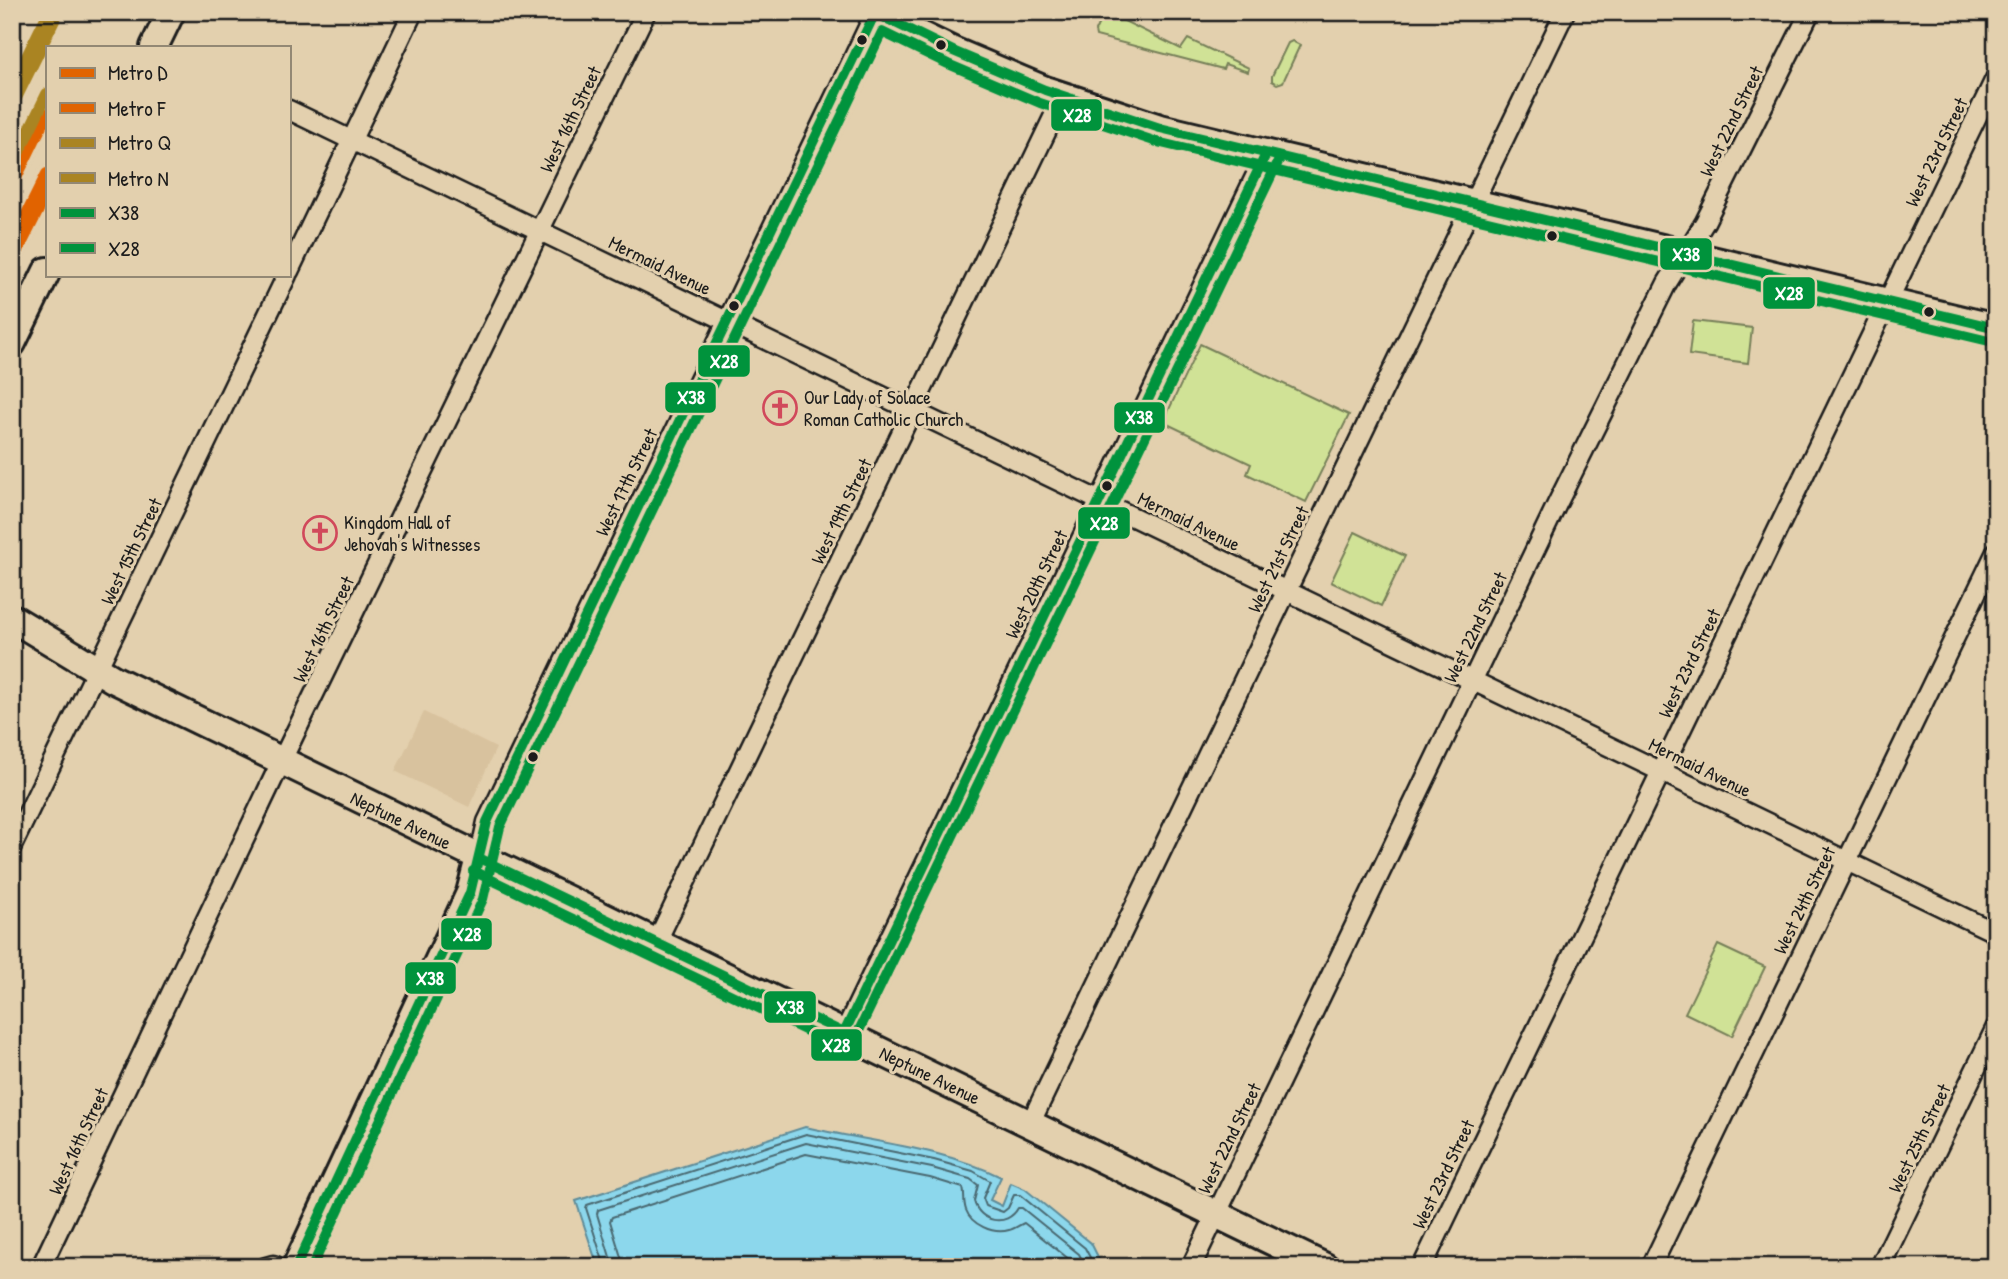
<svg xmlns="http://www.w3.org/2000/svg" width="2008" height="1279" viewBox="0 0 2008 1279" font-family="'Patrick Hand',sans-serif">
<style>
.built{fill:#d8c29e}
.green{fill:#d0e296;stroke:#767f59;stroke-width:2}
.water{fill:#8cd7ec;stroke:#5f8c99;stroke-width:2}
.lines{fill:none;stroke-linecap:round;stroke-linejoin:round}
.shore{stroke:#49676f;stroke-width:2}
.minor-casing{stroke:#1c1c1c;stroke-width:23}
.secondary-casing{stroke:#1c1c1c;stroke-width:32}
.minor{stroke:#e3d0ae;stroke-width:18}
.secondary{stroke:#e3d0ae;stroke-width:26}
.bus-1-casing{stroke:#e3d0ae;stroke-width:16}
.bus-2-casing{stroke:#e3d0ae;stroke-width:16}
.bus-1{stroke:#00933c;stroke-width:10}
.bus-2{stroke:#00933c;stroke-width:10}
.metro-1-casing{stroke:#e3d0ae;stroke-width:18}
.metro-2-casing{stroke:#e3d0ae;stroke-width:18}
.metro-3-casing{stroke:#e3d0ae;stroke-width:18}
.metro-4-casing{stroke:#e3d0ae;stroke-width:18}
.metro-1{stroke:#e16401;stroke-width:12}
.metro-2{stroke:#e16401;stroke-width:12}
.metro-3{stroke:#aa8422;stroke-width:12}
.metro-4{stroke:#aa8422;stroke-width:12}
.bus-dot{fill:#1c1c1c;stroke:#e3d0ae;stroke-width:2.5}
.labels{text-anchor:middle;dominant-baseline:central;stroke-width:6;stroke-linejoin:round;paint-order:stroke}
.street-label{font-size:19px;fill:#1c1c1c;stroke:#e3d0ae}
.poi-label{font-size:19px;fill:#1c1c1c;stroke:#e3d0ae;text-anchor:start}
.line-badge{stroke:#e3d0ae;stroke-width:2.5}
.badge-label{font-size:19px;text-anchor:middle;font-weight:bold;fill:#fff}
</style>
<rect width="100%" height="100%" fill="#e3d0ae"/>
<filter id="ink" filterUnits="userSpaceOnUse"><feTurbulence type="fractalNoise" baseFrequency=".0143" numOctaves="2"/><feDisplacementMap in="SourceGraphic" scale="14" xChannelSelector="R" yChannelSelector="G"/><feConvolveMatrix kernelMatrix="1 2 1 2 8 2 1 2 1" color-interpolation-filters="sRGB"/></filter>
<g filter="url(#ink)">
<path class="built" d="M 424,712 L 496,748 L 469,807 L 395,771 Z"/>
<path class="green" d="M 1104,12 L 1120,12 L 1118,18 L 1181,49 L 1188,39 L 1249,68 L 1248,72 L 1225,64 L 1223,69 L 1096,36 L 1095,31 Z
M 1292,41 L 1300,45 L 1283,82 L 1277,84 L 1272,81 L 1272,76 L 1288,43 Z
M 1693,321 L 1752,328 L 1748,363 L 1689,355 Z
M 1200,344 L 1349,415 L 1306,502 L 1247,474 L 1251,464 L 1163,422 Z
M 1355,532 L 1405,556 L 1381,606 L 1331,582 Z
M 1718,945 L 1765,967 L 1732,1036 L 1685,1013 Z"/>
<path class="water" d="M 805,1127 C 871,1142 940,1147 1001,1177 L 990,1200 L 1002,1206 L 1011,1183 L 1025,1189 L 1091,1243 L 1103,1267 L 598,1267 L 576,1201 Z"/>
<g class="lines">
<path class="shore" d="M 605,1267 L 586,1208 L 587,1205 L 806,1134 L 934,1160 L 973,1171 L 990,1181 L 983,1198 L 986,1206 L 1003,1212 L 1008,1208 L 1014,1195 L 1020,1195 L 1085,1248 L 1095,1267
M 613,1267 L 597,1214 L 598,1210 L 806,1143 L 932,1168 L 970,1179 L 978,1185 L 974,1201 C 979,1222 1007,1228 1018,1208 L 1022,1208 L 1079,1254 L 1086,1267
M 624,1267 L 610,1221 L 612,1217 L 806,1154 L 930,1178 L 963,1188 C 965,1194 963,1202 966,1210 C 971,1224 993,1235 1009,1230 C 1014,1229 1019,1225 1024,1223 L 1070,1260 L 1074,1267"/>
<g class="minor-casing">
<path id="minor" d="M 289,110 L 1996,933
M 289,271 L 413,12
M 12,846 L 287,275
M 479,858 L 487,822 L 875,13
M 656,943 L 1063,97
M 844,1033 L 1266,154
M 1030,1124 L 1565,12
M 41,1267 L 281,762 L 646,12
M 266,1267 L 273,1265 L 278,1267
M 1191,1267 L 1558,502 L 1667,283 L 1705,222 L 1810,12
M 1422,1267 L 1996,77
M 1651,1267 L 1996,552
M 1880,1267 L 1996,1027"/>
</g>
<g class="secondary-casing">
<path id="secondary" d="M 872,12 L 953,51 L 1045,90 L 1160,128 L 1996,328
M 154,47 L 171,12
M 12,343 L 47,271
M 12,618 L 113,679 L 1325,1267
M 296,1267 L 470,893 L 479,858"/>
</g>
<use href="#minor" class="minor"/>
<use href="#secondary" class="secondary"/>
<g class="bus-1-casing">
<path id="bus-1" d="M 479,858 L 844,1033 L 1266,154
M 296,1267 L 470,893 L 487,822 L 875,13 L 953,51 L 1045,90 L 1160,128 L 1996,328"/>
</g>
<g class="bus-2-casing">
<path id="bus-2" d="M 473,871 L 838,1046 L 846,1047 L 853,1043 L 1279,160
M 312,1267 L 483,899 L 500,827 L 882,32 L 948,64 L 1040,103 L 1157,142 L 1993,342"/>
</g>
<use href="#bus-1" class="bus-1"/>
<use href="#bus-2" class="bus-2"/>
<g class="metro-1-casing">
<path id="metro-1" d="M 12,262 L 47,192"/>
</g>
<g class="metro-2-casing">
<path id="metro-2" d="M 12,186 L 47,114
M 12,244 L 47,174"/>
</g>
<g class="metro-3-casing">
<path id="metro-3" d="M 12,106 L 58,12
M 12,166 L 47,94"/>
</g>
<g class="metro-4-casing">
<path id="metro-4" d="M 12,87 L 49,12"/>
</g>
<use href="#metro-1" class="metro-1"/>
<use href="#metro-2" class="metro-2"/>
<use href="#metro-3" class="metro-3"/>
<use href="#metro-4" class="metro-4"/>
</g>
</g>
<defs>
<g id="church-ring" transform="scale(1.75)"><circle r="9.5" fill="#e3d0ae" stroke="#d1495b" stroke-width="1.5"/><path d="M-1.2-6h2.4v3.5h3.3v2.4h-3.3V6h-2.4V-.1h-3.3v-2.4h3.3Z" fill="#d1495b"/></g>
</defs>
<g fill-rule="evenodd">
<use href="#church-ring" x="780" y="408"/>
<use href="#church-ring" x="320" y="533"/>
</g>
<g class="bus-dot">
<circle cx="862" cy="40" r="6"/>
<circle cx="941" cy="45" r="6"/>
<circle cx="1552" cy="236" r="6"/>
<circle cx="734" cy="306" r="6"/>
<circle cx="1929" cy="312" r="6"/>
<circle cx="1107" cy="486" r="6"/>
<circle cx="533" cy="757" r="6"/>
</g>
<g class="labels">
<g class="street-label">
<text transform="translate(570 119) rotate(-64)">West 16th Street</text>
<text transform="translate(1731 121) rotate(-64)">West 22nd Street</text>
<text transform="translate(1936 152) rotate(-64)">West 23rd Street</text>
<text transform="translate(660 265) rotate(26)">Mermaid Avenue</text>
<text transform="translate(626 482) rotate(-64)">West 17th Street</text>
<text transform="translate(841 511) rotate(-64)">West 19th Street</text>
<text transform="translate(1189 521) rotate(26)">Mermaid Avenue</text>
<text transform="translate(131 551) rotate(-64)">West 15th Street</text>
<text transform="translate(1278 559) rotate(-64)">West 21st Street</text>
<text transform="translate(1036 584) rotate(-64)">West 20th Street</text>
<text transform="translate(1475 627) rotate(-64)">West 22nd Street</text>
<text transform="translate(323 629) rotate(-64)">West 16th Street</text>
<text transform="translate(1689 663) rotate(-64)">West 23rd Street</text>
<text transform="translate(1700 767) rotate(26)">Mermaid Avenue</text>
<text transform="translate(401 820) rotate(26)">Neptune Avenue</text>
<text transform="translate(1804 900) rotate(-64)">West 24th Street</text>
<text transform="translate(930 1075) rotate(26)">Neptune Avenue</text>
<text transform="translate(1229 1138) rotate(-64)">West 22nd Street</text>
<text transform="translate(1919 1138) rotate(-64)">West 25th Street</text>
<text transform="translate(78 1141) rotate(-65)">West 16th Street</text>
<text transform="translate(1443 1174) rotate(-64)">West 23rd Street</text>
</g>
<g class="poi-label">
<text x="804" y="397">Our Lady of Solace<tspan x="804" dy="22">Roman Catholic Church</tspan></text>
<text x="344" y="522">Kingdom Hall of<tspan x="344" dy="22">Jehovah's Witnesses</tspan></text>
</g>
</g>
<g class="line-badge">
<rect x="1050" y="98" width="53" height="34" rx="7" fill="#00933c"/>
<rect x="1659" y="237" width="54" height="34" rx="7" fill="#00933c"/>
<rect x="1762" y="276" width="54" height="34" rx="7" fill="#00933c"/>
<rect x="697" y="344" width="54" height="34" rx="7" fill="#00933c"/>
<rect x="664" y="381" width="53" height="33" rx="7" fill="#00933c"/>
<rect x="1113" y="401" width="53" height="33" rx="7" fill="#00933c"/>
<rect x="1077" y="506" width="54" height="34" rx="7" fill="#00933c"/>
<rect x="440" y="917" width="53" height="34" rx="7" fill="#00933c"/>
<rect x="404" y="961" width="53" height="34" rx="7" fill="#00933c"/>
<rect x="763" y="990" width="54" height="34" rx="7" fill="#00933c"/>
<rect x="810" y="1028" width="53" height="34" rx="7" fill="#00933c"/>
</g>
<g class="badge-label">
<text x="1077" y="122">X28</text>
<text x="1686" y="261">X38</text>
<text x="1789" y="300">X28</text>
<text x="724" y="368">X28</text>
<text x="691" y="404">X38</text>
<text x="1139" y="424">X38</text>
<text x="1104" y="530">X28</text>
<text x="467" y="941">X28</text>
<text x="430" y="985">X38</text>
<text x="790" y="1014">X38</text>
<text x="836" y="1052">X28</text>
</g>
<rect width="2008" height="1279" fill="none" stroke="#e3d0ae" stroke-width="42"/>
<rect x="21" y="21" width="1966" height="1237" fill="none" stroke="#1c1c1c" stroke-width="2.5" filter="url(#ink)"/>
<rect x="46" y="46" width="245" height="231" fill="#e3d0ae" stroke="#938874" stroke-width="2"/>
<rect x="60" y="68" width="35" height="10" fill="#e16401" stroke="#938874" stroke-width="2"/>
<text x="108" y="80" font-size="21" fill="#1c1c1c">Metro D</text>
<rect x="60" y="103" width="35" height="10" fill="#e16401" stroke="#938874" stroke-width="2"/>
<text x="108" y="116" font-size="21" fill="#1c1c1c">Metro F</text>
<rect x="60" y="138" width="35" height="10" fill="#aa8422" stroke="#938874" stroke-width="2"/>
<text x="108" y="150" font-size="21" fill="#1c1c1c">Metro Q</text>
<rect x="60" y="173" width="35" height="10" fill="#aa8422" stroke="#938874" stroke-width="2"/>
<text x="108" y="186" font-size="21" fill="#1c1c1c">Metro N</text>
<rect x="60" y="208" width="35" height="10" fill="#00933c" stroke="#938874" stroke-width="2"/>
<text x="108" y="220" font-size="21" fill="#1c1c1c">X38</text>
<rect x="60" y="243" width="35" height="10" fill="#00933c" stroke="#938874" stroke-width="2"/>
<text x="108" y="256" font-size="21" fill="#1c1c1c">X28</text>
</svg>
